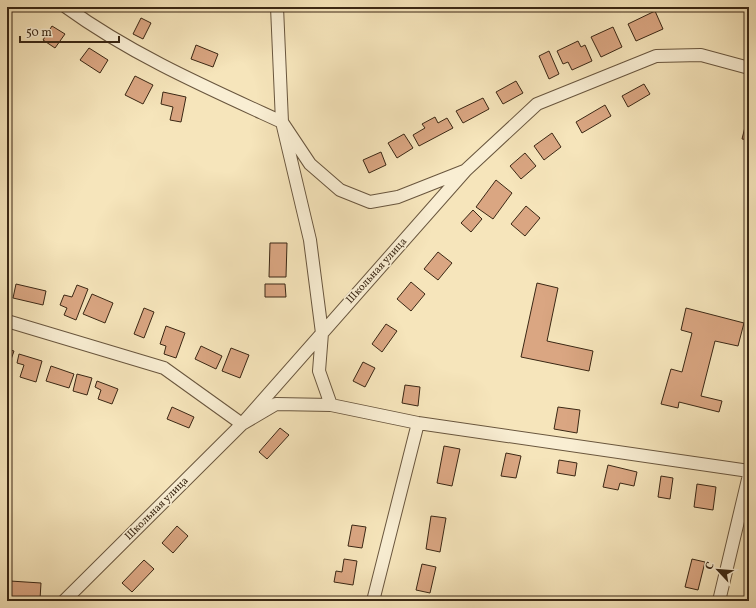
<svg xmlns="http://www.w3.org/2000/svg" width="756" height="608" viewBox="0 0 756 608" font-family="Vollkorn,serif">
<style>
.building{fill:#daa682;stroke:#3a2714}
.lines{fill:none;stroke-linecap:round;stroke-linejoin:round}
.street-casing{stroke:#69563e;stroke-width:14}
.street{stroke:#f9eed3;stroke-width:12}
.labels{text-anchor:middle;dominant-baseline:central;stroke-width:3.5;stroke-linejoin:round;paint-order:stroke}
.street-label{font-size:11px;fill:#3a2714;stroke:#f9eed3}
</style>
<rect width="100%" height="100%" fill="#f6e5bb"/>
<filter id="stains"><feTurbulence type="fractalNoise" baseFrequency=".005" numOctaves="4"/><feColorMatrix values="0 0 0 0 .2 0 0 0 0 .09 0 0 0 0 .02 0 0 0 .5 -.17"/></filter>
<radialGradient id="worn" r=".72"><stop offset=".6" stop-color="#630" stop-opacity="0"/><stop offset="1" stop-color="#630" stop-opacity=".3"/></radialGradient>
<path class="building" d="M 655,11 L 663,29 L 636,41 L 628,24 Z
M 141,18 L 151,23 L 143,39 L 133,34 Z
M 52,26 L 65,34 L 55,48 L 43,40 Z
M 613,27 L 622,47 L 601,57 L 591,37 Z
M 578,41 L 581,47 L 585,45 L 592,61 L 572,70 L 568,62 L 563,64 L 557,51 Z
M 196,45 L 218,54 L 213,67 L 191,59 Z
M 89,48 L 108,60 L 100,73 L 80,60 Z
M 549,51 L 559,74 L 549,79 L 539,56 Z
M 135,76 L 153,85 L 143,104 L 125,95 Z
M 516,81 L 523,93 L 503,104 L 496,92 Z
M 644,84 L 650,94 L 628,107 L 622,96 Z
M 163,92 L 186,97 L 181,122 L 170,120 L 173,107 L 161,104 Z
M 483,98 L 489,109 L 463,123 L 456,111 Z
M 605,105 L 611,116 L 582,133 L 576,122 Z
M 748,115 L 749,115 L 749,150 L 746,149 L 749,140 L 742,139 Z
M 435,117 L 438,123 L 447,118 L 453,128 L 419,146 L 413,135 L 425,128 L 422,124 Z
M 552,133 L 561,147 L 544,160 L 534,146 Z
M 404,134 L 413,148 L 397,158 L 388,143 Z
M 381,152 L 386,165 L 369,173 L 363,160 Z
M 525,153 L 536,166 L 521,179 L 510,166 Z
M 496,180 L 512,193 L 493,219 L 476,207 Z
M 526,206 L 540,218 L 525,236 L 511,224 Z
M 473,210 L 482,219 L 471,232 L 461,223 Z
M 270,243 L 287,243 L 286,277 L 269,277 Z
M 438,252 L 452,263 L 438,280 L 424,269 Z
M 411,282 L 425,294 L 411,311 L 397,299 Z
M 537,283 L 558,288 L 547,341 L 593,351 L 589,371 L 521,357 Z
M 16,284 L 46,291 L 43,305 L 13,298 Z
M 265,284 L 285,284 L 286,297 L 265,297 Z
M 77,285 L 88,289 L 76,320 L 64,315 L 67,308 L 60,305 L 64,295 L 72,297 Z
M 92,294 L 113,303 L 105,323 L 83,314 Z
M 144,308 L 154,312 L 144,338 L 134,334 Z
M 686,308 L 744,323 L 738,346 L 715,341 L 701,396 L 722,401 L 719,412 L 679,402 L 678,408 L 661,404 L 671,369 L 682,372 L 692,333 L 681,330 Z
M 386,324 L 397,331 L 382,352 L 372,344 Z
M 166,326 L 185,333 L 176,358 L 164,354 L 166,346 L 160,344 Z
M 201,346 L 222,356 L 216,369 L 195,359 Z
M 231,348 L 249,355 L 240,378 L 222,371 Z
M 7,349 L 14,351 L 8,368 L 7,368 Z
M 19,354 L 42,361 L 36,382 L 20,377 L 24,365 L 17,363 Z
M 363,362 L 375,368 L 365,387 L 353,381 Z
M 51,366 L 74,374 L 69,388 L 46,381 Z
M 77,374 L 92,378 L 87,395 L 73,391 Z
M 97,381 L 118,389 L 112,404 L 98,399 L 101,390 L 95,387 Z
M 405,385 L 420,387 L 418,406 L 402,403 Z
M 172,407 L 194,417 L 189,428 L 167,419 Z
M 558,407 L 580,410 L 577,433 L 554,429 Z
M 280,428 L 289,435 L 267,459 L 259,452 Z
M 444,446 L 460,449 L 452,486 L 437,483 Z
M 506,453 L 521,456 L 516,478 L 501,476 Z
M 559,460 L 577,463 L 575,476 L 557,473 Z
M 608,465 L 637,472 L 634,486 L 620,483 L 618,490 L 603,487 Z
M 661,476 L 673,478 L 670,499 L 658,497 Z
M 697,484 L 716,487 L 713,510 L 694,507 Z
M 431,516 L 446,518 L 440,552 L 426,549 Z
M 352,525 L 366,527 L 362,548 L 348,546 Z
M 177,526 L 188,536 L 173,553 L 162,543 Z
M 344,559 L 357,561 L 353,585 L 334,582 L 336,571 L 342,572 Z
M 692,559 L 705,562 L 698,590 L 685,587 Z
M 144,560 L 154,569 L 132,592 L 122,583 Z
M 422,564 L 436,567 L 430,593 L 416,590 Z
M 10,581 L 41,583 L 40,599 L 9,597 Z"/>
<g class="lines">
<g class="street-casing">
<path id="street" d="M 66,7 C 132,55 208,88 282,122 L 310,240 L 322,333 L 319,371 L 331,405
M 277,7 L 282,122 L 310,164 L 340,190 L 370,202 L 398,197 L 464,171
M 7,321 L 164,368 L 242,424 L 276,404 L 331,405 L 418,423 L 749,471
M 64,601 L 242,424 L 466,170 L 537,104 L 656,56 L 701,55 L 749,68
M 373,601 L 418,423
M 719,601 L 749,475"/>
</g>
<use href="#street" class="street"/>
</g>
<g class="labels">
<g class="street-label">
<text transform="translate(377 271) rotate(-48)">Школьная улица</text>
<text transform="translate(157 509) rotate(-45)">Школьная улица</text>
</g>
</g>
<rect width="756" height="608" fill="none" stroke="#f6e5bb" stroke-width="24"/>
<rect x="8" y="8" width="740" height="592" fill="none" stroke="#3a2714" stroke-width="2"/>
<rect x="12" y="12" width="732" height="584" fill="none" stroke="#3a2714"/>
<g transform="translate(718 570) rotate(296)" stroke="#f9eed3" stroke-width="3" paint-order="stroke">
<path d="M0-3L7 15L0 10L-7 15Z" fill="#3a2714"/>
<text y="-6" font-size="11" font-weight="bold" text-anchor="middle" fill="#3a2714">С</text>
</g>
<path d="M20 36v6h99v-6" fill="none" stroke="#3a2714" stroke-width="2"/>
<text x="26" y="36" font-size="12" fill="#3a2714" stroke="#f9eed3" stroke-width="3" paint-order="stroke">50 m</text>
<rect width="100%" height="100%" filter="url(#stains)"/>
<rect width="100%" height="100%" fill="url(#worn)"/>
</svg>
